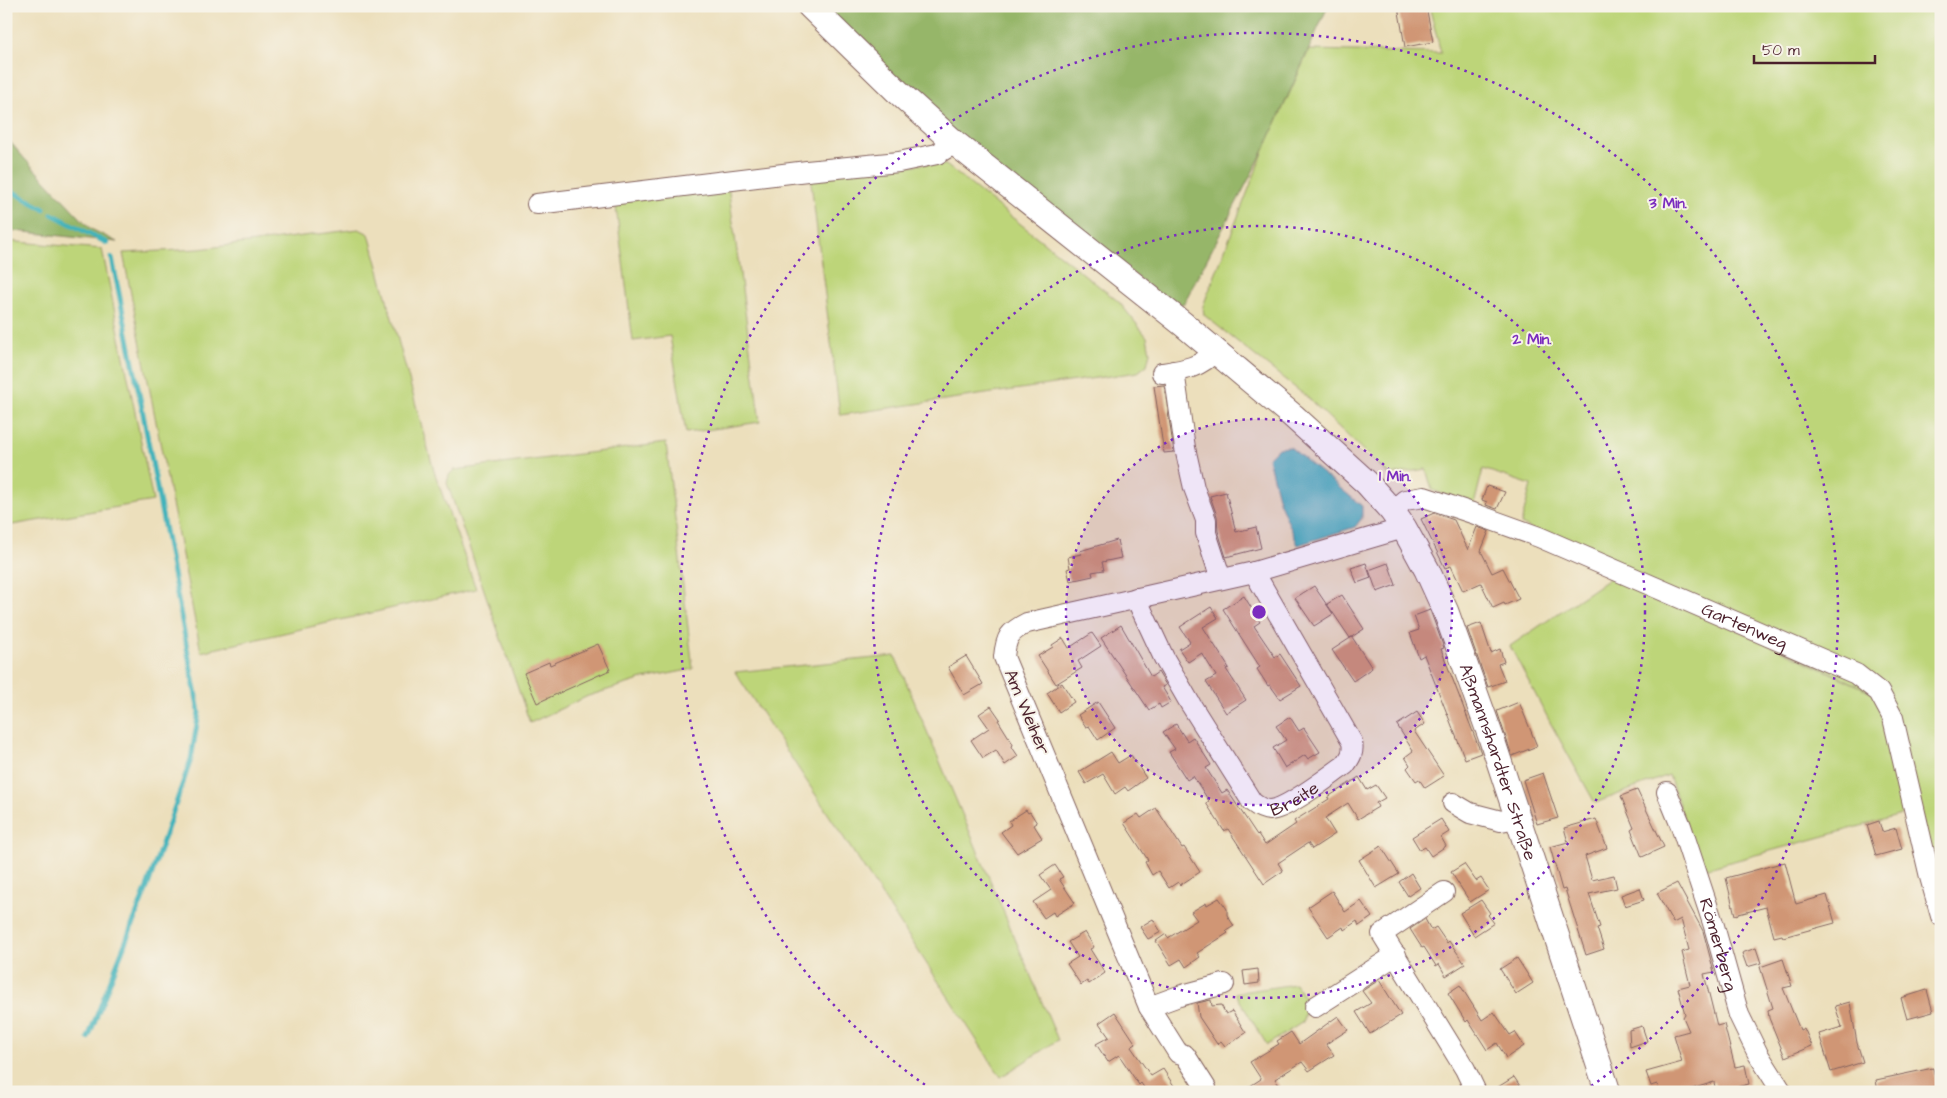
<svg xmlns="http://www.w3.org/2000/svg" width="1947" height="1098" viewBox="0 0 1947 1098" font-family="'Architects Daughter',sans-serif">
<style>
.green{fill:#bdd579;stroke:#847a52}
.forest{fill:#96b669;stroke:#706a4a}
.water{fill:#43b3bb;stroke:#466973}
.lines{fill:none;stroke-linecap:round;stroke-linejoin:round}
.stream{stroke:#43b3bb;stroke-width:5}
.building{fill:#d09675}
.minor-casing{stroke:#83625e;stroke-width:22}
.major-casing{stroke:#83625e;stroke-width:27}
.minor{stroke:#fff;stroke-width:20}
.major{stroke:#fff;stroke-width:25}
.ring{fill:none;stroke:#7b2cbf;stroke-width:2.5;stroke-dasharray:2.5 5}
.labels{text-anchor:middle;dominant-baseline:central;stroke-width:4;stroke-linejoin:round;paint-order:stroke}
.street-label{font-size:18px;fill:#4a1f2b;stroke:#f7f3e8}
.centre{fill:#7b2cbf;stroke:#f7f3e8;stroke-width:2.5}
.ring-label{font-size:15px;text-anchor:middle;font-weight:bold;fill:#7b2cbf;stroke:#f7f3e8;stroke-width:4;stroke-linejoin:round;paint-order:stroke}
</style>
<rect width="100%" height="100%" fill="#f7f3e8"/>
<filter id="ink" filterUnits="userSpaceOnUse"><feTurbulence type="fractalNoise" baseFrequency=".02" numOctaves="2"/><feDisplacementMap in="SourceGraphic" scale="10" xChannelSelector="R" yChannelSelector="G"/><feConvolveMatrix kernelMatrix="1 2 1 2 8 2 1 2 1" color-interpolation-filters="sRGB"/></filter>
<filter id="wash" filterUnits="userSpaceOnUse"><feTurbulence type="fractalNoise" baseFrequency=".0096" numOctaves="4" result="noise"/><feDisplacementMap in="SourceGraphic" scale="20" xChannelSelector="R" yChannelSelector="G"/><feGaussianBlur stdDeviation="1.12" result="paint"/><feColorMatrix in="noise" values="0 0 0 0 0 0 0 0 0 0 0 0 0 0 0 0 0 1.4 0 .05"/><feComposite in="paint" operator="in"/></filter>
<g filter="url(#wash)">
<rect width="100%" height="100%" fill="#ecdfbc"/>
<path class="green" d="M 1429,6 L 1941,6 L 1941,899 L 1891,701 L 1521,524 L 1531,485 L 1483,469 L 1474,505 L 1432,490 L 1426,469 L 1389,475 L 1308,398 L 1204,315 L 1203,306 L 1264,150 L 1309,50 L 1441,53 Z
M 926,164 L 946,165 L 1119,302 L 1147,337 L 1150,352 L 1147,365 L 1138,372 L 840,415 L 810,174 Z
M 728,185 L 760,422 L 686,433 L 670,336 L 633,341 L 615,199 Z
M 359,229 L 369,234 L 434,471 L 476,589 L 201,652 L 123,253 L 199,249 Z
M 6,241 L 102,249 L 153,501 L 6,526 Z
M 666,443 L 693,669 L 643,679 L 588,696 L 530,723 L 447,483 L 449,475 L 454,470 Z
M 1616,574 L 1876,694 L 1912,812 L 1701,870 L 1669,775 L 1595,803 L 1551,724 L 1510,646 Z
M 895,656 L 1058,1040 L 1001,1077 L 735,672 Z
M 1295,984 L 1307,1002 L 1303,1022 L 1267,1045 L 1235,993 Z"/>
<path class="forest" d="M 820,6 L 1328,6 L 1264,150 L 1184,303 L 1174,306 L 958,137 Z
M 6,137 L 24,158 L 91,229 L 117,242 L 6,230 Z"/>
<path class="water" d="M 1290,447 L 1362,506 L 1362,518 L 1355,527 L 1298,545 L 1279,501 L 1268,458 L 1278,448 Z"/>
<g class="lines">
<path class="stream" d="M 6,188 L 44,209
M 52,214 L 107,243
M 88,1038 L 148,885 L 191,759 L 199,712 L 141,403 L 112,258"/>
</g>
<g id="blocks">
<path class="building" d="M 1398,6 L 1426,6 L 1433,42 L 1405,47 Z
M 1164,385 L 1174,452 L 1164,453 L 1154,386 Z
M 1487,486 L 1505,492 L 1497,509 L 1486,505 L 1487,502 L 1482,500 Z
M 1226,492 L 1236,532 L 1256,527 L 1261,548 L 1226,557 L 1218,531 L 1217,516 L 1210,496 Z
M 1434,513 L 1454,520 L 1468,550 L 1477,527 L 1489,531 L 1481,551 L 1492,573 L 1503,568 L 1519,599 L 1505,605 L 1504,603 L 1493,608 L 1481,583 L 1463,591 L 1451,566 L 1445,568 L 1421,519 Z
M 1117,540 L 1121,558 L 1102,562 L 1104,570 L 1092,572 L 1093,576 L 1070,581 L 1067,569 L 1070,568 L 1068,557 L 1081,554 L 1080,551 Z
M 1366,563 L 1371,578 L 1357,583 L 1351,568 Z
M 1388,563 L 1396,585 L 1377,592 L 1369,570 Z
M 1314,586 L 1333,614 L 1314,626 L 1295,598 Z
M 1342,595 L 1364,629 L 1350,638 L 1327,604 Z
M 1244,596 L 1260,622 L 1254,626 L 1275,657 L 1280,654 L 1301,686 L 1280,699 L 1270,685 L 1268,686 L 1257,669 L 1260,667 L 1223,609 Z
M 1211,607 L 1218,618 L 1203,627 L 1229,668 L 1226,669 L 1246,700 L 1226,713 L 1206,682 L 1216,676 L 1202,653 L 1188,662 L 1179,649 L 1190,642 L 1180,627 Z
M 1430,610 L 1444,648 L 1441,649 L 1481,753 L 1465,759 L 1424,655 L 1419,658 L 1410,633 L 1419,630 L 1414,616 Z
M 1481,623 L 1491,653 L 1500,649 L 1504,662 L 1498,664 L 1505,681 L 1488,687 L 1467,628 Z
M 1121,625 L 1151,677 L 1158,672 L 1166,685 L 1162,687 L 1171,702 L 1161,708 L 1159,704 L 1149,710 L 1101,638 Z
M 1092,633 L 1101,646 L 1078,661 L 1082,668 L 1056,684 L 1038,656 L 1053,647 L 1052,645 L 1063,638 L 1069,648 Z
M 1352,637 L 1372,668 L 1353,681 L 1332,650 Z
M 598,644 L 610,670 L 537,703 L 524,673 L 549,662 L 550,665 Z
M 966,656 L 983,684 L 964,695 L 948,667 Z
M 1062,683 L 1074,702 L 1059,712 L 1047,693 Z
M 1098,702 L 1115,728 L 1098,740 L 1089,726 L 1086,727 L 1078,715 Z
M 1519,702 L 1537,746 L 1512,756 L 1497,711 Z
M 991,706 L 1000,719 L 998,720 L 1013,744 L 1012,747 L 1018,756 L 1005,765 L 996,750 L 983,758 L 971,740 L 989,728 L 979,714 Z
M 1417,712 L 1425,724 L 1414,731 L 1444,776 L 1425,788 L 1419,779 L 1416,781 L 1407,768 L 1410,765 L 1405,757 L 1413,751 L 1397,725 Z
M 1290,717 L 1299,731 L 1304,728 L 1320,752 L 1308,759 L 1305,755 L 1285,768 L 1273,748 L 1286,740 L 1276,726 Z
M 1176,724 L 1187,741 L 1193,737 L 1211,765 L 1206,768 L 1222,793 L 1227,790 L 1257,835 L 1258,834 L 1265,845 L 1296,824 L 1294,821 L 1329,799 L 1328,797 L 1359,777 L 1367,790 L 1376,785 L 1385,798 L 1376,803 L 1378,807 L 1358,819 L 1348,803 L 1325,818 L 1335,834 L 1312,849 L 1308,843 L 1278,863 L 1283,871 L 1264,884 L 1228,829 L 1224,831 L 1206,803 L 1209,801 L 1193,776 L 1187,780 L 1169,752 L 1175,749 L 1163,732 Z
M 1111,752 L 1118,763 L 1131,755 L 1146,778 L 1128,791 L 1125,787 L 1115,794 L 1103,774 L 1086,784 L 1079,772 Z
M 1543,773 L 1558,818 L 1537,824 L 1523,780 Z
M 1637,790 L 1664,847 L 1642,857 L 1631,830 L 1634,828 L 1621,796 Z
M 1156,808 L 1182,848 L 1184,847 L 1200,872 L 1180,885 L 1178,882 L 1169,888 L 1158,871 L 1152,875 L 1145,862 L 1148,860 L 1124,823 L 1138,814 L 1141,818 Z
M 1026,810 L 1028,813 L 1030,812 L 1037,823 L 1034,825 L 1042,838 L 1017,853 L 1001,832 L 1011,825 L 1009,821 Z
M 1441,819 L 1449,832 L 1441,837 L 1446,846 L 1431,856 L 1425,847 L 1420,850 L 1412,837 Z
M 1596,819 L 1607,848 L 1585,856 L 1592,880 L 1614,875 L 1617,888 L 1589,894 L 1600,927 L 1597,928 L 1604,949 L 1586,955 L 1565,889 L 1562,890 L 1550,847 L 1568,842 L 1564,828 Z
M 1879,821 L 1882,832 L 1896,828 L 1902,849 L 1876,856 L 1867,825 Z
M 1381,846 L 1399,874 L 1376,888 L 1359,860 Z
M 1785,862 L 1796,904 L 1827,895 L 1835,923 L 1783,937 L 1782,935 L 1774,937 L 1766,907 L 1735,915 L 1726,878 Z
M 1464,864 L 1476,881 L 1481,878 L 1489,890 L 1470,902 L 1451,872 Z
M 1055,865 L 1063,877 L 1059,879 L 1075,903 L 1055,916 L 1053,912 L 1044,918 L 1033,902 L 1051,890 L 1040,875 Z
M 1411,873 L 1420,888 L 1408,896 L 1399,882 Z
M 1677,883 L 1703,931 L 1714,972 L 1704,974 L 1717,1026 L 1724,1024 L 1735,1067 L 1745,1065 L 1749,1084 L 1716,1092 L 1714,1082 L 1682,1092 L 1659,1092 L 1657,1084 L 1651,1086 L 1646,1072 L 1682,1062 L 1674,1035 L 1689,1031 L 1683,1017 L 1685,1014 L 1678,988 L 1690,985 L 1682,952 L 1689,950 L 1681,919 L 1673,923 L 1657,893 Z
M 1640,888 L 1644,900 L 1625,906 L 1621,895 Z
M 1332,891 L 1345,912 L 1361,901 L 1372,917 L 1359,926 L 1357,921 L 1344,930 L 1343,927 L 1328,937 L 1308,907 Z
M 1219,898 L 1227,909 L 1227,915 L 1234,926 L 1226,931 L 1228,933 L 1197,953 L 1200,957 L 1186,967 L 1181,959 L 1171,965 L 1156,941 L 1166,934 L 1168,938 L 1197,920 L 1191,912 L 1206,903 L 1207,905 Z
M 1481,900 L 1490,913 L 1488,915 L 1494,923 L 1474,936 L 1460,913 Z
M 1153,919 L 1161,932 L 1148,939 L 1140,927 Z
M 1425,919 L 1431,930 L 1436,927 L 1447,943 L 1449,941 L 1465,964 L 1446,976 L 1439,964 L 1436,966 L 1424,947 L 1422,948 L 1410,929 Z
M 1085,932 L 1094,947 L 1090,949 L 1105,973 L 1089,984 L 1087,981 L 1081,985 L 1067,964 L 1078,957 L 1068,942 Z
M 1756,948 L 1761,963 L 1747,967 L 1742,953 Z
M 1517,958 L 1533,983 L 1516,994 L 1500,969 Z
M 1783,959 L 1792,986 L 1783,988 L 1800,1030 L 1804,1028 L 1812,1046 L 1785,1057 L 1769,1018 L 1768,1010 L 1773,1008 L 1760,967 Z
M 1258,969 L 1259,983 L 1245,985 L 1243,971 Z
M 1379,980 L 1401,1015 L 1370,1034 L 1356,1012 L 1371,1003 L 1362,991 Z
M 1460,985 L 1482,1020 L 1494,1012 L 1510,1035 L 1515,1032 L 1524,1046 L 1506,1058 L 1497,1043 L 1487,1050 L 1468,1020 L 1466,1022 L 1448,993 Z
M 1927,990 L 1933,1012 L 1907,1019 L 1901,998 Z
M 1211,1000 L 1212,1006 L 1221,1005 L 1226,1014 L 1232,1011 L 1246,1033 L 1225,1046 L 1221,1041 L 1217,1044 L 1199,1017 L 1197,1003 Z
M 1850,1002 L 1857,1043 L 1863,1062 L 1831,1072 L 1819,1034 L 1842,1027 L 1835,1006 Z
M 1115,1012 L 1136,1044 L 1131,1047 L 1151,1076 L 1163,1069 L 1178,1092 L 1147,1092 L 1141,1083 L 1139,1085 L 1119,1055 L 1108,1062 L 1096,1044 L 1109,1037 L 1099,1023 Z
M 1338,1016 L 1348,1030 L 1326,1044 L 1334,1055 L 1309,1071 L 1302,1062 L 1275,1079 L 1283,1092 L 1241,1092 L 1261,1079 L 1250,1062 L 1279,1044 L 1277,1041 L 1291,1032 L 1299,1044 Z
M 1642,1026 L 1647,1041 L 1630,1047 L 1629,1030 Z
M 1933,1068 L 1938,1092 L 1878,1092 L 1876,1080 Z
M 1514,1077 L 1524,1092 L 1490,1092 Z"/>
</g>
</g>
<g filter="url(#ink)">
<use href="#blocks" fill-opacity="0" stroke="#83625e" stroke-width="1"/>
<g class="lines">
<g class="minor-casing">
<g id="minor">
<path d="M 537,204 L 807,171 L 899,162 L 937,154 L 955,143"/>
<path d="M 1174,371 L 1185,448 L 1194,488 L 1206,520 L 1206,533 L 1221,579"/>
<path d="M 1162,373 C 1182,370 1201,368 1215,351"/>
<path id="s1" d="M 1392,511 L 1405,500 L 1424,497 L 1478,515 L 1539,537 L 1856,674 L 1879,692 L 1893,718 L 1930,877 L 1941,916"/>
<path id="s2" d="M 1136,598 L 1164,658 L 1191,705 L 1252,802 C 1257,806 1263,810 1270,810 C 1288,809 1329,776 1345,765 C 1351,757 1354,752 1352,742 L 1254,572"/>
<path id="s3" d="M 1667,792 L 1681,826 L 1714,926 L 1739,1015 L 1758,1054 L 1782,1092"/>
<path d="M 1453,803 L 1470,813 L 1501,821 L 1517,818"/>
<path d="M 1444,892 L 1382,934 L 1465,1069 L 1476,1092"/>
<path d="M 1149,1007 L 1179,996 L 1224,984"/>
<path d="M 1315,1007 L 1396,955"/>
<path d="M 1203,1092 L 1206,1088 L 1185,1055 L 1178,1053 L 1149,1007 L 1004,657 C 1006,637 1009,632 1027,623 L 1254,572 L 1404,528"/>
</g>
</g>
<g class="major-casing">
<g id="major">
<path id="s4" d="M 810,6 L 897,91 L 955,143 L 1183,324 L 1293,416 L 1367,483 L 1392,511 L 1404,528 L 1427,570 L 1446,612 L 1491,737 L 1608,1092"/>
</g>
</g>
<use href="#minor" class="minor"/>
<use href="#major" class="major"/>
</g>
</g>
<circle cx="1259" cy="612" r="193" fill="#7b2cbf" fill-opacity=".12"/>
<g class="ring">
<circle cx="1259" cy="612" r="193"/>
<circle cx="1259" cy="612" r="386"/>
<path d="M931 1089A579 579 0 1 1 1587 1089"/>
</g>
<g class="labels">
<g class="street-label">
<text stroke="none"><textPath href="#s1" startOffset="382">Gartenweg</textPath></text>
<text transform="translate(1027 712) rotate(67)">Am Weiher</text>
<text stroke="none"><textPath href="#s4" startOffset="1045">Aßmannshardter Straße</textPath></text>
<text stroke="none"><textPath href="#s2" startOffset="282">Breite</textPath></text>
<text stroke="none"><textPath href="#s3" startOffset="161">Römerberg</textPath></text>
</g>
</g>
<circle cx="1259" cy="612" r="8" class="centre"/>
<g class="ring-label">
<text x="1668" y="208">3 Min.</text>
<text x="1532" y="344">2 Min.</text>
<text x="1395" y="481">1 Min.</text>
</g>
<rect width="1947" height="1098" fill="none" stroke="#f7f3e8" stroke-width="25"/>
<path d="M1754 55v8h121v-8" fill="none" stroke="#4a1f2b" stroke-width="2.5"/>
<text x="1762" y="55" font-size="15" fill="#4a1f2b" stroke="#f7f3e8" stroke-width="4" paint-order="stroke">50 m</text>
</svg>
